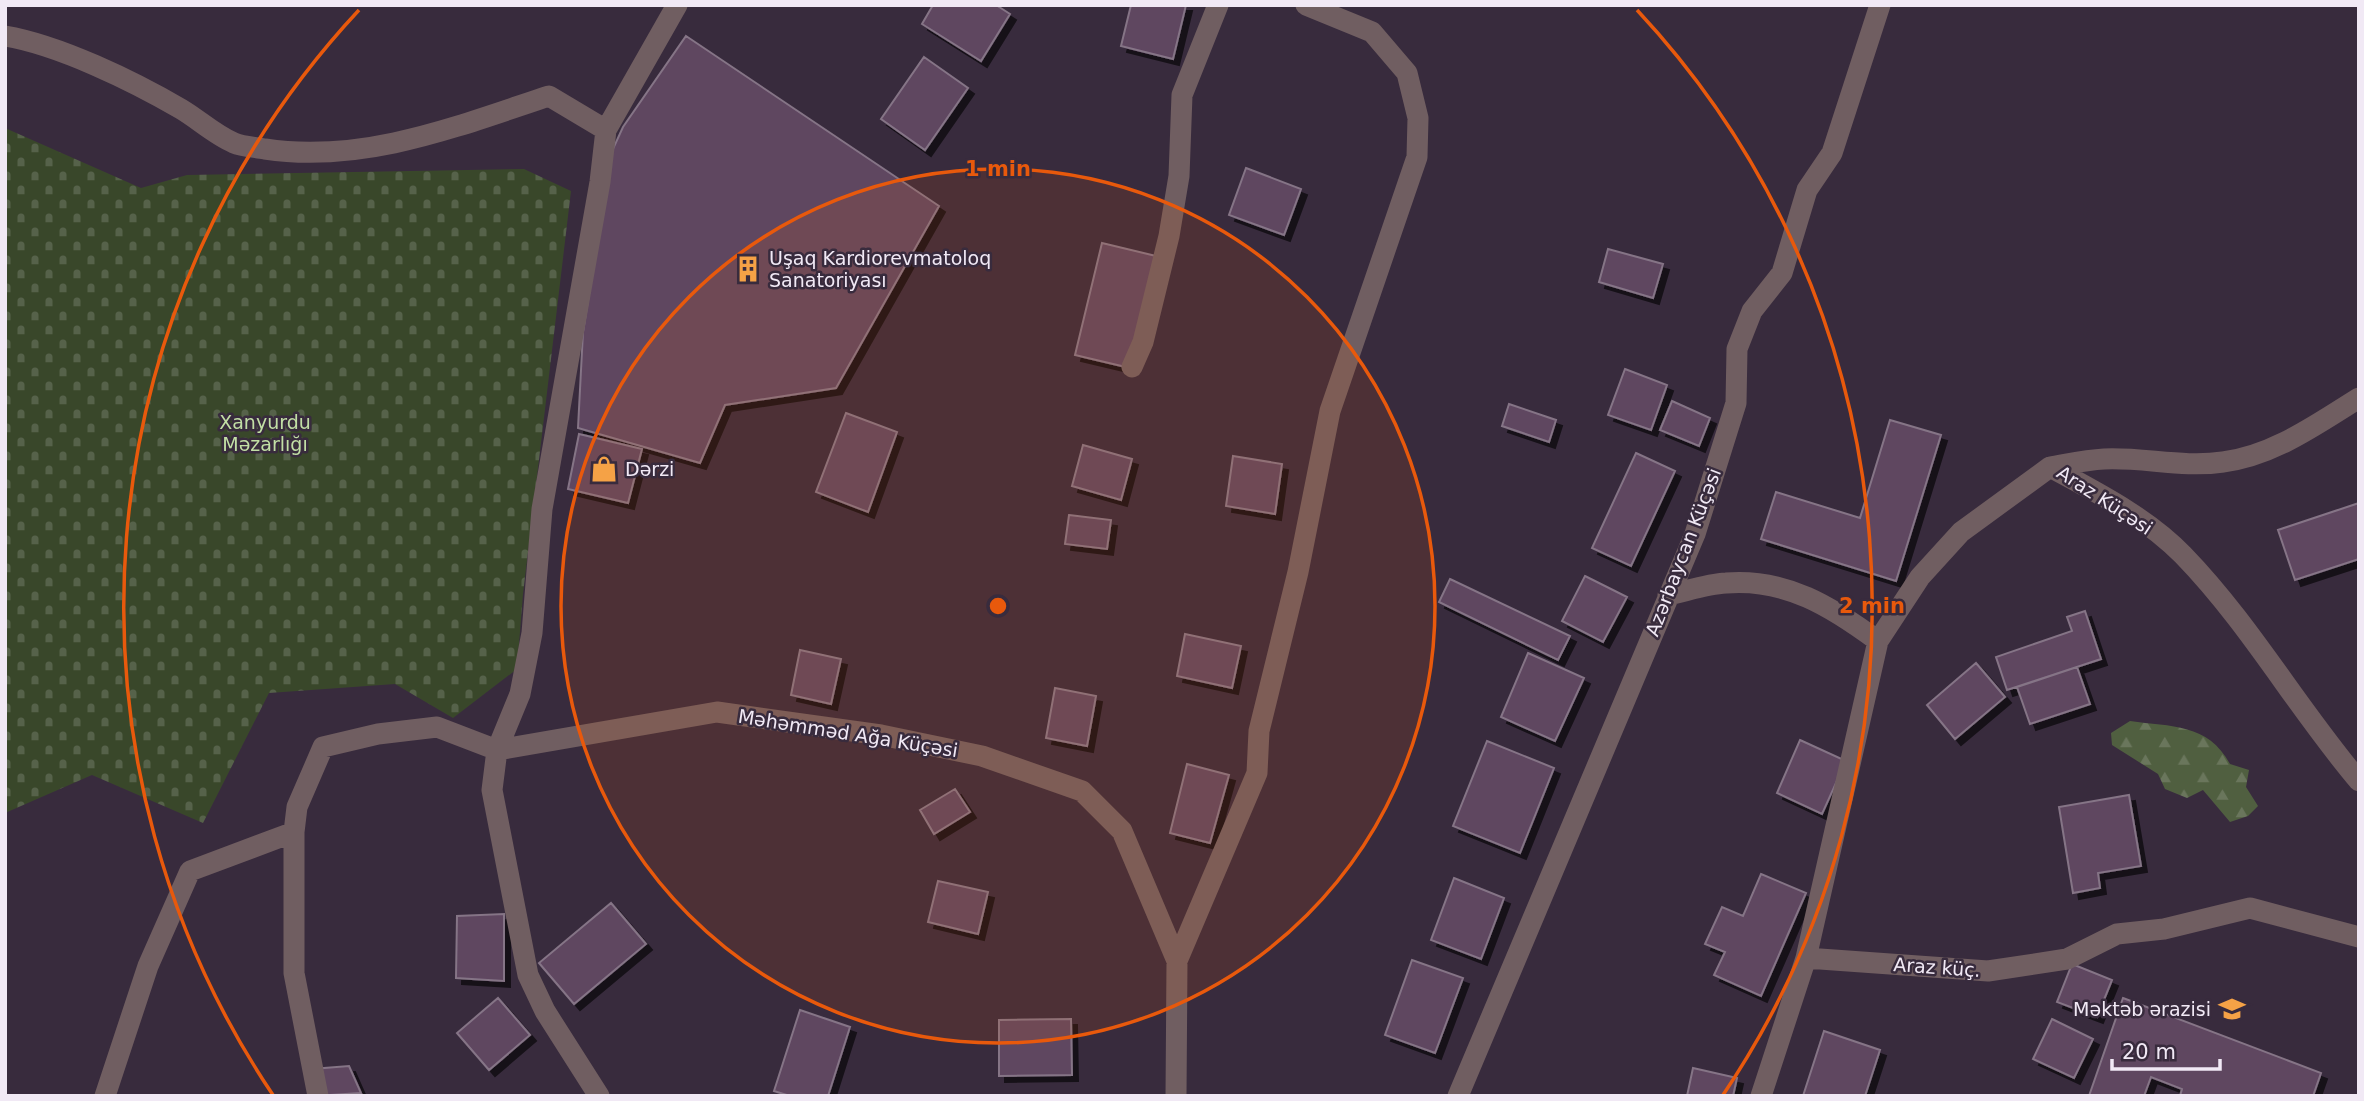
<svg xmlns="http://www.w3.org/2000/svg" width="2364" height="1101" viewBox="0 0 2364 1101" font-family="'DejaVu Sans',sans-serif">
<style>
.forest{fill:url(#forest-firs)}
.cemetery{fill:url(#cemetery-stones)}
.building{fill:#5f4661;stroke:#857486;stroke-width:2;filter:url(#shadow)}
.lines{fill:none;stroke-linecap:round;stroke-linejoin:round}
.minor{stroke:#705e61;stroke-width:21}
.ring{fill:none;stroke:#e8590c;stroke-width:3.5}
.labels{text-anchor:middle;dominant-baseline:central;stroke-width:5;stroke-linejoin:round;paint-order:stroke}
.poi-label{font-size:19px;fill:#f1e9f5;stroke:#382b3d;text-anchor:start}
.park-label{font-size:19px;fill:#c2dfa5;stroke:#382b3d}
.street-label{font-size:19px;fill:#f1e9f5;stroke:#382b3d}
.centre{fill:#e8590c;stroke:#382b3d;stroke-width:3.5}
.ring-label{font-size:21px;text-anchor:middle;font-weight:bold;fill:#e8590c;stroke:#382b3d;stroke-width:5;stroke-linejoin:round;paint-order:stroke}
</style>
<defs>
<pattern id="forest-firs" width="22" height="20" patternUnits="userSpaceOnUse" patternTransform="scale(1.75)"><rect width="22" height="20" fill="#505f40"/><path d="M5 1l3.5 6h-7zM16 11l3.5 6h-7z" fill="#6a765c"/></pattern>
<pattern id="cemetery-stones" width="16" height="16" patternUnits="userSpaceOnUse" patternTransform="scale(1.75)"><rect width="16" height="16" fill="#39472a"/><path d="M2 7V4a2 2 0 0 1 4 0v3zM10 15v-3a2 2 0 0 1 4 0v3z" fill="#56624a"/></pattern>
<filter id="shadow"><feDropShadow dx="6" dy="6" stdDeviation="0" flood-color="#0009"/></filter>
</defs>
<rect width="100%" height="100%" fill="#382b3d"/>
<path class="forest" d="M 2130,721 C 2171,727 2208,723 2230,764 L 2249,770 L 2246,787 L 2258,806 L 2248,816 L 2230,822 L 2203,790 L 2187,798 L 2165,789 L 2158,774 L 2112,745 L 2111,733 Z"/>
<path class="cemetery" d="M 5,128 L 141,188 L 187,175 L 524,169 L 571,191 L 523,594 L 517,669 L 453,718 L 395,684 L 269,693 L 203,823 L 92,775 L 5,813 Z"/>
<path class="building" d="M 933,5 L 996,5 L 1010,14 L 981,61 L 922,24 Z
M 1131,5 L 1186,5 L 1173,59 L 1121,46 Z
M 686,36 L 939,206 L 836,388 L 725,405 L 700,463 L 578,428 L 583,332 L 612,151 L 623,127 Z
M 924,57 L 968,88 L 925,150 L 881,119 Z
M 1246,168 L 1301,189 L 1284,235 L 1229,215 Z
M 1102,243 L 1156,256 L 1130,368 L 1075,355 Z
M 1608,249 L 1663,264 L 1653,298 L 1599,282 Z
M 1625,369 L 1667,385 L 1651,430 L 1608,415 Z
M 1672,401 L 1710,418 L 1699,446 L 1660,430 Z
M 1509,404 L 1556,420 L 1549,442 L 1502,426 Z
M 846,413 L 897,432 L 868,512 L 816,492 Z
M 1890,420 L 1941,435 L 1896,581 L 1761,539 L 1776,492 L 1860,518 Z
M 579,434 L 642,449 L 628,503 L 568,489 Z
M 1083,445 L 1132,459 L 1121,500 L 1072,486 Z
M 1636,453 L 1675,471 L 1631,566 L 1592,548 Z
M 1233,456 L 1282,464 L 1275,514 L 1226,506 Z
M 2359,503 L 2359,559 L 2295,580 L 2278,530 Z
M 1069,515 L 1111,520 L 1107,549 L 1065,544 Z
M 1585,576 L 1627,597 L 1603,642 L 1562,621 Z
M 1450,579 L 1570,636 L 1558,660 L 1439,602 Z
M 2085,611 L 2101,659 L 2007,690 L 1996,657 L 2072,631 L 2067,617 Z
M 1185,634 L 1241,646 L 1232,688 L 1177,676 Z
M 800,650 L 841,659 L 831,704 L 791,695 Z
M 1528,653 L 1584,678 L 1555,741 L 1501,717 Z
M 1976,663 L 2005,697 L 1955,739 L 1927,705 Z
M 2077,667 L 2090,704 L 2030,724 L 2017,687 Z
M 1055,688 L 1096,696 L 1087,746 L 1046,738 Z
M 1800,740 L 1846,761 L 1822,814 L 1777,793 Z
M 1487,741 L 1554,768 L 1520,853 L 1453,826 Z
M 1187,764 L 1229,775 L 1210,843 L 1170,833 Z
M 955,789 L 970,812 L 934,834 L 920,810 Z
M 2129,795 L 2141,866 L 2098,873 L 2100,888 L 2073,893 L 2059,807 Z
M 1761,874 L 1806,893 L 1761,996 L 1714,975 L 1725,952 L 1705,944 L 1722,907 L 1743,916 Z
M 1454,878 L 1504,898 L 1481,959 L 1431,940 Z
M 938,881 L 988,892 L 978,934 L 928,922 Z
M 611,903 L 646,944 L 574,1004 L 539,963 Z
M 504,914 L 504,981 L 456,978 L 457,916 Z
M 1412,960 L 1463,978 L 1435,1053 L 1385,1035 Z
M 2072,964 L 2112,980 L 2097,1017 L 2057,1002 Z
M 498,998 L 530,1035 L 489,1070 L 457,1033 Z
M 2123,998 L 2321,1073 L 2313,1096 L 2180,1096 L 2182,1089 L 2151,1077 L 2144,1096 L 2089,1096 Z
M 800,1010 L 850,1027 L 828,1096 L 790,1096 L 774,1091 Z
M 1071,1019 L 1072,1075 L 999,1076 L 999,1020 Z
M 2052,1019 L 2093,1039 L 2074,1078 L 2033,1059 Z
M 1824,1031 L 1880,1050 L 1865,1096 L 1803,1096 Z
M 349,1066 L 361,1093 L 314,1096 L 312,1069 Z
M 1693,1068 L 1737,1078 L 1733,1096 L 1687,1096 Z"/>
<g class="lines">
<path class="minor" d="M 5,36 C 59,45 133,81 181,109 C 198,119 215,135 234,143 C 243,147 256,147 265,149 C 363,164 458,126 549,96 L 606,130
M 1132,367 L 1143,342 L 1169,236 L 1179,176 L 1182,95 L 1218,5
M 2050,467 C 2096,492 2146,517 2183,555 C 2250,624 2297,708 2359,781
M 2050,467 C 2068,464 2086,460 2104,459 C 2143,457 2183,468 2223,462 C 2273,456 2317,424 2359,398
M 1668,595 C 1687,591 1707,584 1726,583 C 1786,578 1832,607 1878,641
M 1806,958 L 1988,971 L 2067,959 L 2117,934 L 2164,929 L 2250,908 L 2359,937
M 105,1096 L 148,966 L 190,871 L 294,832
M 318,1096 L 294,973 L 294,832 L 297,807 L 323,747 L 378,734 L 437,727 L 497,750 L 520,694 L 532,633 L 542,509 L 600,182 L 606,130 L 677,5
M 599,1096 L 545,1011 L 528,975 L 492,790 L 497,750 L 717,712 L 881,735 L 982,756 L 1082,791 L 1122,831 L 1177,961
M 1176,1096 L 1177,961 L 1257,773 L 1259,731 L 1298,572 L 1330,411 L 1417,157 L 1418,118 L 1407,73 L 1372,32 L 1306,5
M 1458,1096 L 1695,534 L 1736,403 L 1737,349 L 1752,311 L 1782,273 L 1807,190 L 1832,153 L 1880,5
M 1761,1096 L 1806,958 L 1878,641 L 1920,577 L 1961,532 L 2050,467"/>
</g>
<circle cx="998" cy="606" r="437" fill="#e8590c" fill-opacity=".12"/>
<g class="ring">
<circle cx="998" cy="606" r="437"/>
<path d="M273 1095A874 874 0 0 1 359 10M1637 10A874 874 0 0 1 1723 1095"/>
</g>
<defs>
<g id="building-bare" transform="scale(2.1)"><path d="M-4-6H4V6H1V3H-1V6H-4ZM-2.5-4.3h1.7v1.8h-1.7ZM.8-4.3h1.7v1.8H.8ZM-2.5-1h1.7V.8h-1.7ZM.8-1h1.7V.8H.8Z" fill="#f5a246" stroke="#382b3d" stroke-width="2.5" paint-order="stroke"/></g>
<g id="shop-bare" transform="scale(2.1)"><path d="M-5-2.5h2.3a2.7 3.5 0 0 1 5.4 0H5L5.5 6h-11ZM-1.5-2.5h3a1.5 2.3 0 0 0-3 0Z" fill="#f5a246" stroke="#382b3d" stroke-width="2.5" paint-order="stroke"/></g>
<g id="school-bare" transform="scale(2.1)"><path d="M0-5L7-2L0 1L-7-2ZM-4 1L0 2.5L4 1V4Q0 6-4 4Z" fill="#f5a246" stroke="#382b3d" stroke-width="2.5" paint-order="stroke"/></g>
</defs>
<g fill-rule="evenodd">
<use href="#building-bare" x="748" y="269"/>
<use href="#shop-bare" x="604" y="469"/>
<use href="#school-bare" x="2232" y="1009"/>
</g>
<g class="labels">
<g class="poi-label">
<text x="769" y="258">Uşaq Kardiorevmatoloq<tspan x="769" dy="22">Sanatoriyası</tspan></text>
<text x="625" y="469">Dərzi</text>
<text x="2211" y="1009" text-anchor="end">Məktəb ərazisi</text>
</g>
<g class="park-label">
<text x="265" y="422">Xanyurdu<tspan x="265" dy="22">Məzarlığı</tspan></text>
</g>
<g class="street-label">
<text transform="translate(2105 500) rotate(33)">Araz Küçəsi</text>
<text transform="translate(1683 552) rotate(-69)">Azərbaycan Küçəsi</text>
<text transform="translate(848 733) rotate(9)">Məhəmməd Ağa Küçəsi</text>
<text transform="translate(1937 967) rotate(4)">Araz küç.</text>
</g>
</g>
<circle cx="998" cy="606" r="10" class="centre"/>
<g class="ring-label">
<text x="998" y="176">1 min</text>
<text x="1872" y="613">2 min</text>
</g>
<rect width="2364" height="1101" fill="none" stroke="#f1e9f5" stroke-width="14"/>
<path d="M2112 1059v10h108v-10" fill="none" stroke="#f1e9f5" stroke-width="3.5"/>
<text x="2122" y="1059" font-size="21" fill="#f1e9f5" stroke="#382b3d" stroke-width="5" paint-order="stroke">20 m</text>
</svg>
